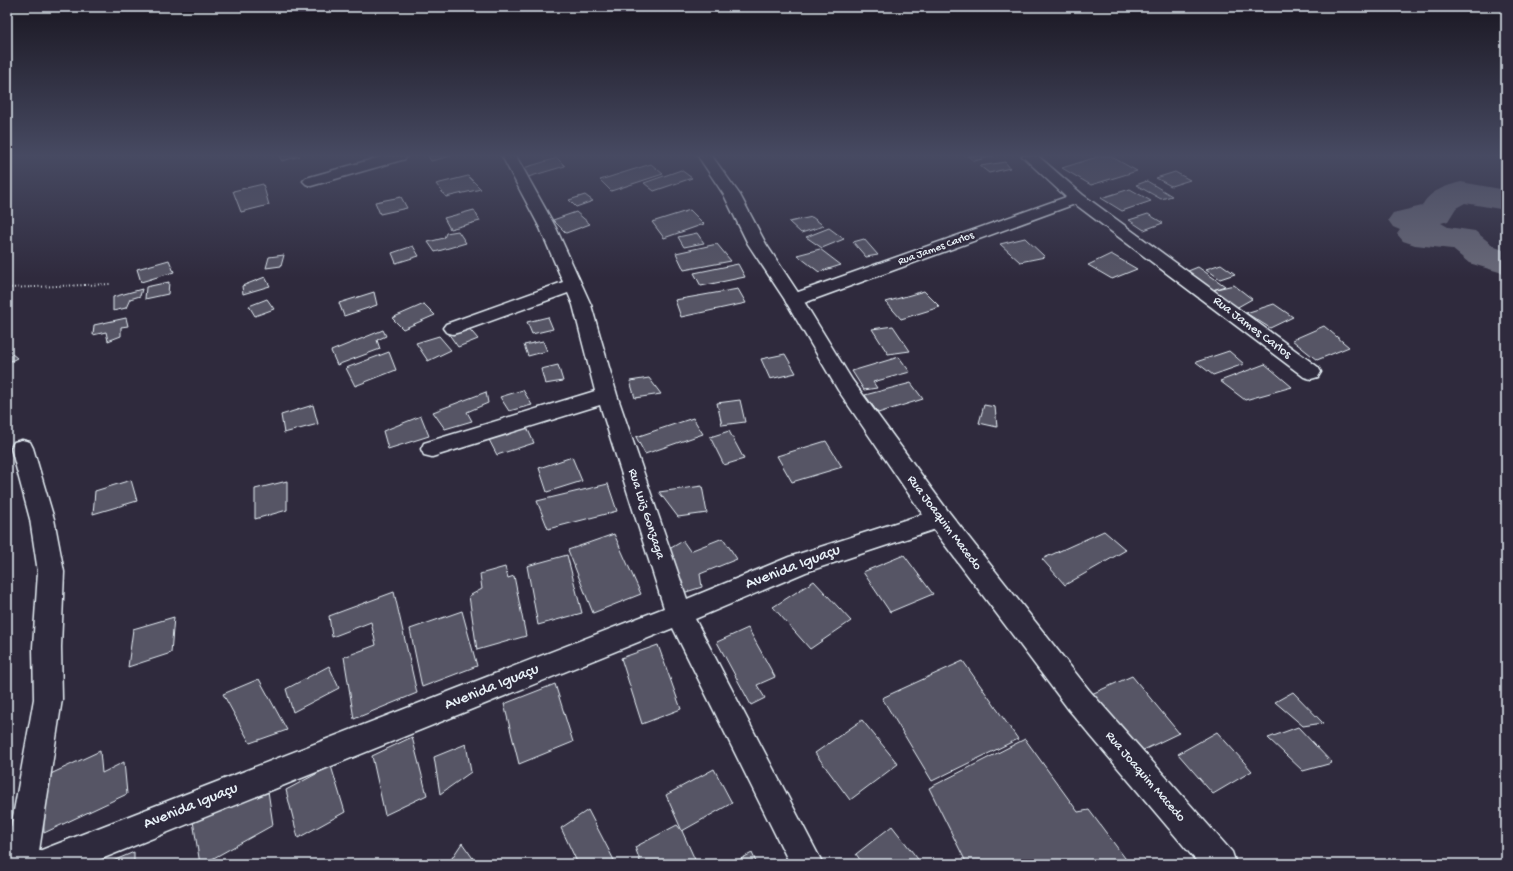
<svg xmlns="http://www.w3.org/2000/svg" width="1513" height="871" viewBox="0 0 1513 871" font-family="'Gochi Hand',sans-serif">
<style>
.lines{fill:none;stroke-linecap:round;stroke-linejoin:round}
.river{fill:#696978;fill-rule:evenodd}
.building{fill:#575565;stroke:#e8f1f8}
.minor-casing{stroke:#e8f1f8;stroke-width:3}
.tertiary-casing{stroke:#e8f1f8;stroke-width:3}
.path{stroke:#e8f1f8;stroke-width:2;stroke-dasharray:1 2.5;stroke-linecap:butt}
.minor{fill:#2f2a3d;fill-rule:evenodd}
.tertiary{fill:#2f2a3d;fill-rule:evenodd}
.labels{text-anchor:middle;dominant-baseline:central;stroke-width:4;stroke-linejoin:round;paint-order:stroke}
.far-street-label{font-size:11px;fill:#e8f1f8;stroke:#2f2a3d}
.street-label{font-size:13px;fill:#e8f1f8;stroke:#2f2a3d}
.near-street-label{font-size:16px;fill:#e8f1f8;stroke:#2f2a3d}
</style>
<rect width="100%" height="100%" fill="#2f2a3d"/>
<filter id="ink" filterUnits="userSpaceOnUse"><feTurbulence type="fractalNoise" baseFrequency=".025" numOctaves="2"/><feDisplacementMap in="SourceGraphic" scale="8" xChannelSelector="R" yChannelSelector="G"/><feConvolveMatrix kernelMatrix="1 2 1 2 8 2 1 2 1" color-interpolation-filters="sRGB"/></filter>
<g filter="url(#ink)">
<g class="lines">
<path class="river" d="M 1461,182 L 1506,190 L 1506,210 L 1465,203 L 1456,208 L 1448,221 L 1441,223 L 1448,227 L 1475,231 L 1495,247 L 1506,251 L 1506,274 L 1469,263 L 1452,249 L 1415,245 L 1403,241 L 1397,234 L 1400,230 L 1393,227 L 1388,220 L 1393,213 L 1422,206 C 1429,191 1446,186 1461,182 Z"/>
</g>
<path class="building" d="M 279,156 L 300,156 L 282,161 Z
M 428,156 L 451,156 L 431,161 Z
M 968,156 L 994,156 L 974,161 Z
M 1100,156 L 1110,156 L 1137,171 L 1091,185 L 1062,168 Z
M 557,158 L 565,166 L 528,177 L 520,169 Z
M 1005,162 L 1010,168 L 989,173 L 980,166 Z
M 651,164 L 663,174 L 611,191 L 600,180 Z
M 681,170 L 692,178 L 654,191 L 644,183 Z
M 1175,172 L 1190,180 L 1171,186 L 1156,178 Z
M 468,176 L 481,189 L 446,197 L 436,184 Z
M 1147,181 L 1172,196 L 1161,199 L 1136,185 Z
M 263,184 L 269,205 L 241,212 L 233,191 Z
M 1130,189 L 1151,201 L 1122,211 L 1101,198 Z
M 585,195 L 593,201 L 576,207 L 569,200 Z
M 401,197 L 407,208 L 380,214 L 375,202 Z
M 474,210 L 480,221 L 450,229 L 444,218 Z
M 690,210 L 704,224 L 664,238 L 652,222 Z
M 576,212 L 590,224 L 566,233 L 553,220 Z
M 1148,214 L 1163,223 L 1144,230 L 1129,220 Z
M 812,217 L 824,226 L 801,233 L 789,222 Z
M 829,228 L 844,239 L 822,248 L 806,237 Z
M 458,231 L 466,243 L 435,252 L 428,242 L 444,238 L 446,233 Z
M 697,233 L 704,243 L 684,247 L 678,237 Z
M 1025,238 L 1045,257 L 1020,262 L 1000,244 Z
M 864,239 L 878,255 L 866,257 L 853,242 Z
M 717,244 L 731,261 L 684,270 L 676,253 Z
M 413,246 L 419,256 L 396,263 L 392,253 Z
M 820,249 L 841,265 L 819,272 L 797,255 Z
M 1111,254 L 1137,269 L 1112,279 L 1088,265 Z
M 284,255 L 281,266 L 266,268 L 269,257 Z
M 169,260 L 174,272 L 141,282 L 137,269 Z
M 738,264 L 745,277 L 701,286 L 694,273 Z
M 1221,264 L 1235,274 L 1220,279 L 1206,269 Z
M 1198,267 L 1225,286 L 1210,291 L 1183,273 Z
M 265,277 L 270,286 L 243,294 L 242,286 Z
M 169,282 L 168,294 L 145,299 L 146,287 Z
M 1234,285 L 1252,299 L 1236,308 L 1212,290 Z
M 142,289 L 140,296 L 130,299 L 126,308 L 113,311 L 113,297 Z
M 738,289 L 746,303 L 681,317 L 675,300 Z
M 924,291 L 940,307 L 901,319 L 886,302 Z
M 374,292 L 377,305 L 344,316 L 339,303 Z
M 267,299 L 274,309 L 255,316 L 249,306 Z
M 424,304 L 435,315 L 403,329 L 392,318 Z
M 1274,304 L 1293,317 L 1270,328 L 1246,313 Z
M 548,317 L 553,329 L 532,334 L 527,322 Z
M 126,318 L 128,326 L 121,327 L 121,336 L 108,341 L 106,332 L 93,335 L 94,325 Z
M 467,326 L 478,339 L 458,347 L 448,333 Z
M 893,326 L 910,351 L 888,354 L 872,329 Z
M 1324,326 L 1349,347 L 1317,360 L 1292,340 Z
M 383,330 L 386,336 L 377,340 L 380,349 L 337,365 L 331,351 Z
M 439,336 L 451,350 L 428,361 L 416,343 Z
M 543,341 L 547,351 L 528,356 L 524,345 Z
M 7,350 L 17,358 L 7,363 Z
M 1229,351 L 1244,364 L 1213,375 L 1196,362 Z
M 389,352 L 396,370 L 355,386 L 346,368 Z
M 785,354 L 796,373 L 770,379 L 761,359 Z
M 899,357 L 910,372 L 873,382 L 877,388 L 864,390 L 852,371 Z
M 1265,364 L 1292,387 L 1245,400 L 1220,381 Z
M 558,365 L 563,381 L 545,384 L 541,369 Z
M 649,378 L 661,394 L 635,398 L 630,381 Z
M 911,383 L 923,399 L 878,413 L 865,395 Z
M 523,390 L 532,405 L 509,411 L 500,397 Z
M 486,392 L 488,403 L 467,412 L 472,421 L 445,429 L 433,412 Z
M 740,400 L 745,422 L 722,425 L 717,403 Z
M 313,405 L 318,424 L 284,433 L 281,415 Z
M 984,405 L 995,407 L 997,427 L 979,423 Z
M 421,416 L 429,436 L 388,449 L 383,431 Z
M 693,418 L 703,434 L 645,454 L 636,437 Z
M 525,423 L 534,443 L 497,455 L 487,436 Z
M 729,431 L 744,459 L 724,465 L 710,437 Z
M 826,441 L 842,467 L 792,482 L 777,456 Z
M 572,457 L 582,481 L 547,492 L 539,468 Z
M 131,480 L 137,501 L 93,514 L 95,491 Z
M 287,481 L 287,510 L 255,519 L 255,489 Z
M 608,484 L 617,511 L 548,529 L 537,501 Z
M 702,486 L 707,513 L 678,517 L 659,492 Z
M 1104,531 L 1126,550 L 1065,585 L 1042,559 Z
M 614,534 L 641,594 L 593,613 L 568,550 Z
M 723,538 L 737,559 L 700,574 L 702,587 L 683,593 L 664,552 L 683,541 L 690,551 Z
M 567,555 L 582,613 L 538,625 L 527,566 Z
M 904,555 L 933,594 L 890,612 L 863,572 Z
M 505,567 L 508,578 L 514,576 L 526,636 L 477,650 L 469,596 L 482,589 L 480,574 Z
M 814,581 L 851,621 L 810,649 L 773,607 Z
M 394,592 L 417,693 L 354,719 L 344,657 L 376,645 L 371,622 L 332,637 L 329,616 Z
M 462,611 L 477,666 L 422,687 L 410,629 Z
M 174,617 L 171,653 L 128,667 L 133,629 Z
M 748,628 L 775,677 L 757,685 L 765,698 L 751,705 L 717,642 Z
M 658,645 L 681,709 L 642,724 L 621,658 Z
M 963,661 L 1018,739 L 932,781 L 882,698 Z
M 329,666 L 339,688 L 293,712 L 286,689 Z
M 1132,676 L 1179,733 L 1131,756 L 1087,696 Z
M 259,679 L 287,730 L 250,743 L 223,694 Z
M 555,684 L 573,742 L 519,764 L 504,704 Z
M 1293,692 L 1323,723 L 1303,726 L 1275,702 Z
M 862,720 L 898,764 L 850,800 L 815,753 Z
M 1298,727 L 1332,763 L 1303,771 L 1268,738 Z
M 1217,732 L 1252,771 L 1213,794 L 1178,754 Z
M 412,737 L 427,795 L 385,815 L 372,756 Z
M 1025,739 L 1078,812 L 1089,810 L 1128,862 L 1123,864 L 967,864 L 929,788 Z
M 466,744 L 471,772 L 440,794 L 434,757 Z
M 100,751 L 102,773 L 124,762 L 127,794 L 44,833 L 42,778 Z
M 331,766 L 345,812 L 298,838 L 286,790 Z
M 714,769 L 732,803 L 682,831 L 666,795 Z
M 267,784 L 273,825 L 203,864 L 200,864 L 193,821 Z
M 588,810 L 616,864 L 578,864 L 561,828 Z
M 677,825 L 682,831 L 697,864 L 641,864 L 635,847 Z
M 892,826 L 921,863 L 863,864 L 856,854 Z
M 462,843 L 477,864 L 448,864 Z
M 134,852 L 134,864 L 106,864 Z
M 752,853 L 757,864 L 731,864 Z"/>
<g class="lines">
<g class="minor-casing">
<path id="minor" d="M 384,156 L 407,156 L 405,159 L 311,186 L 306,184 L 303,181 L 306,178 Z
M 502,156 L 516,156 L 556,228 L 591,305 L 617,395 L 687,599 L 789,557 L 939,509 L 948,511 L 951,518 L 948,525 L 806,572 L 695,619 L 823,864 L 790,864 L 673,628 L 89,864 L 7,864 L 7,850 L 34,699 L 33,647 L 38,572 L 30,519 L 11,448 L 14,442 L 22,440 L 30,442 L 33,448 L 54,519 L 64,572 L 61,647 L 62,699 L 39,851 L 664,608 L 600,405 L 432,457 L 424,455 L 421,449 L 424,443 L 595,391 L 573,305 L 568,293 L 460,332 L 453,334 L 446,332 L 443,328 L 446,324 L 563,282 L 540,228 Z
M 1022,156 L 1038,156 L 1083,195 L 1318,367 L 1321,372 L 1318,377 L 1311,379 L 1304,377 L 1075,204 L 801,304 L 794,306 L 787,304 L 785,300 L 787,296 L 1066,197 Z"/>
</g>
<g class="tertiary-casing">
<path id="tertiary" d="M 698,156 L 712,156 L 740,195 L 766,244 L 803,300 L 852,380 L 948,511 L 1089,690 L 1232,852 L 1236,864 L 1199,864 L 1069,710 L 930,525 L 838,390 L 785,300 L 748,244 L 724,195 Z"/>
</g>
<path class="path" d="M 7,288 L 111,284"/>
<use href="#minor" class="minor"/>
<use href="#tertiary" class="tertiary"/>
</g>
</g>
<linearGradient id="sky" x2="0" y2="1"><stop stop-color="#1a1722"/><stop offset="0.56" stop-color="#474a62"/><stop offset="1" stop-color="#474a62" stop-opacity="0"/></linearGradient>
<rect width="1513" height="278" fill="url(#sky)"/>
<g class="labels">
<g class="far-street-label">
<text transform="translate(936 249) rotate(-20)">Rua James Carlos</text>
</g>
<g class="street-label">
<text transform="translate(1252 328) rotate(37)">Rua James Carlos</text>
<text transform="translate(646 514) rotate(72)">Rua Luiz Gonzaga</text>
<text transform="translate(944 523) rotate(53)">Rua Joaquim Macedo</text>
<text transform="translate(1145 777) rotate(49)">Rua Joaquim Macedo</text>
</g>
<g class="near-street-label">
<text transform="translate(793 568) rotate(-21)">Avenida Iguaçu</text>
<text transform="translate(492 688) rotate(-22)">Avenida Iguaçu</text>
<text transform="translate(191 807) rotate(-22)">Avenida Iguaçu</text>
</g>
</g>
<rect width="1513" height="871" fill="none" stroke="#2f2a3d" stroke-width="24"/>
<rect x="12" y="12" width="1489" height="847" fill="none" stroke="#e8f1f8" stroke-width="1.5" filter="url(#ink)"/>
</svg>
